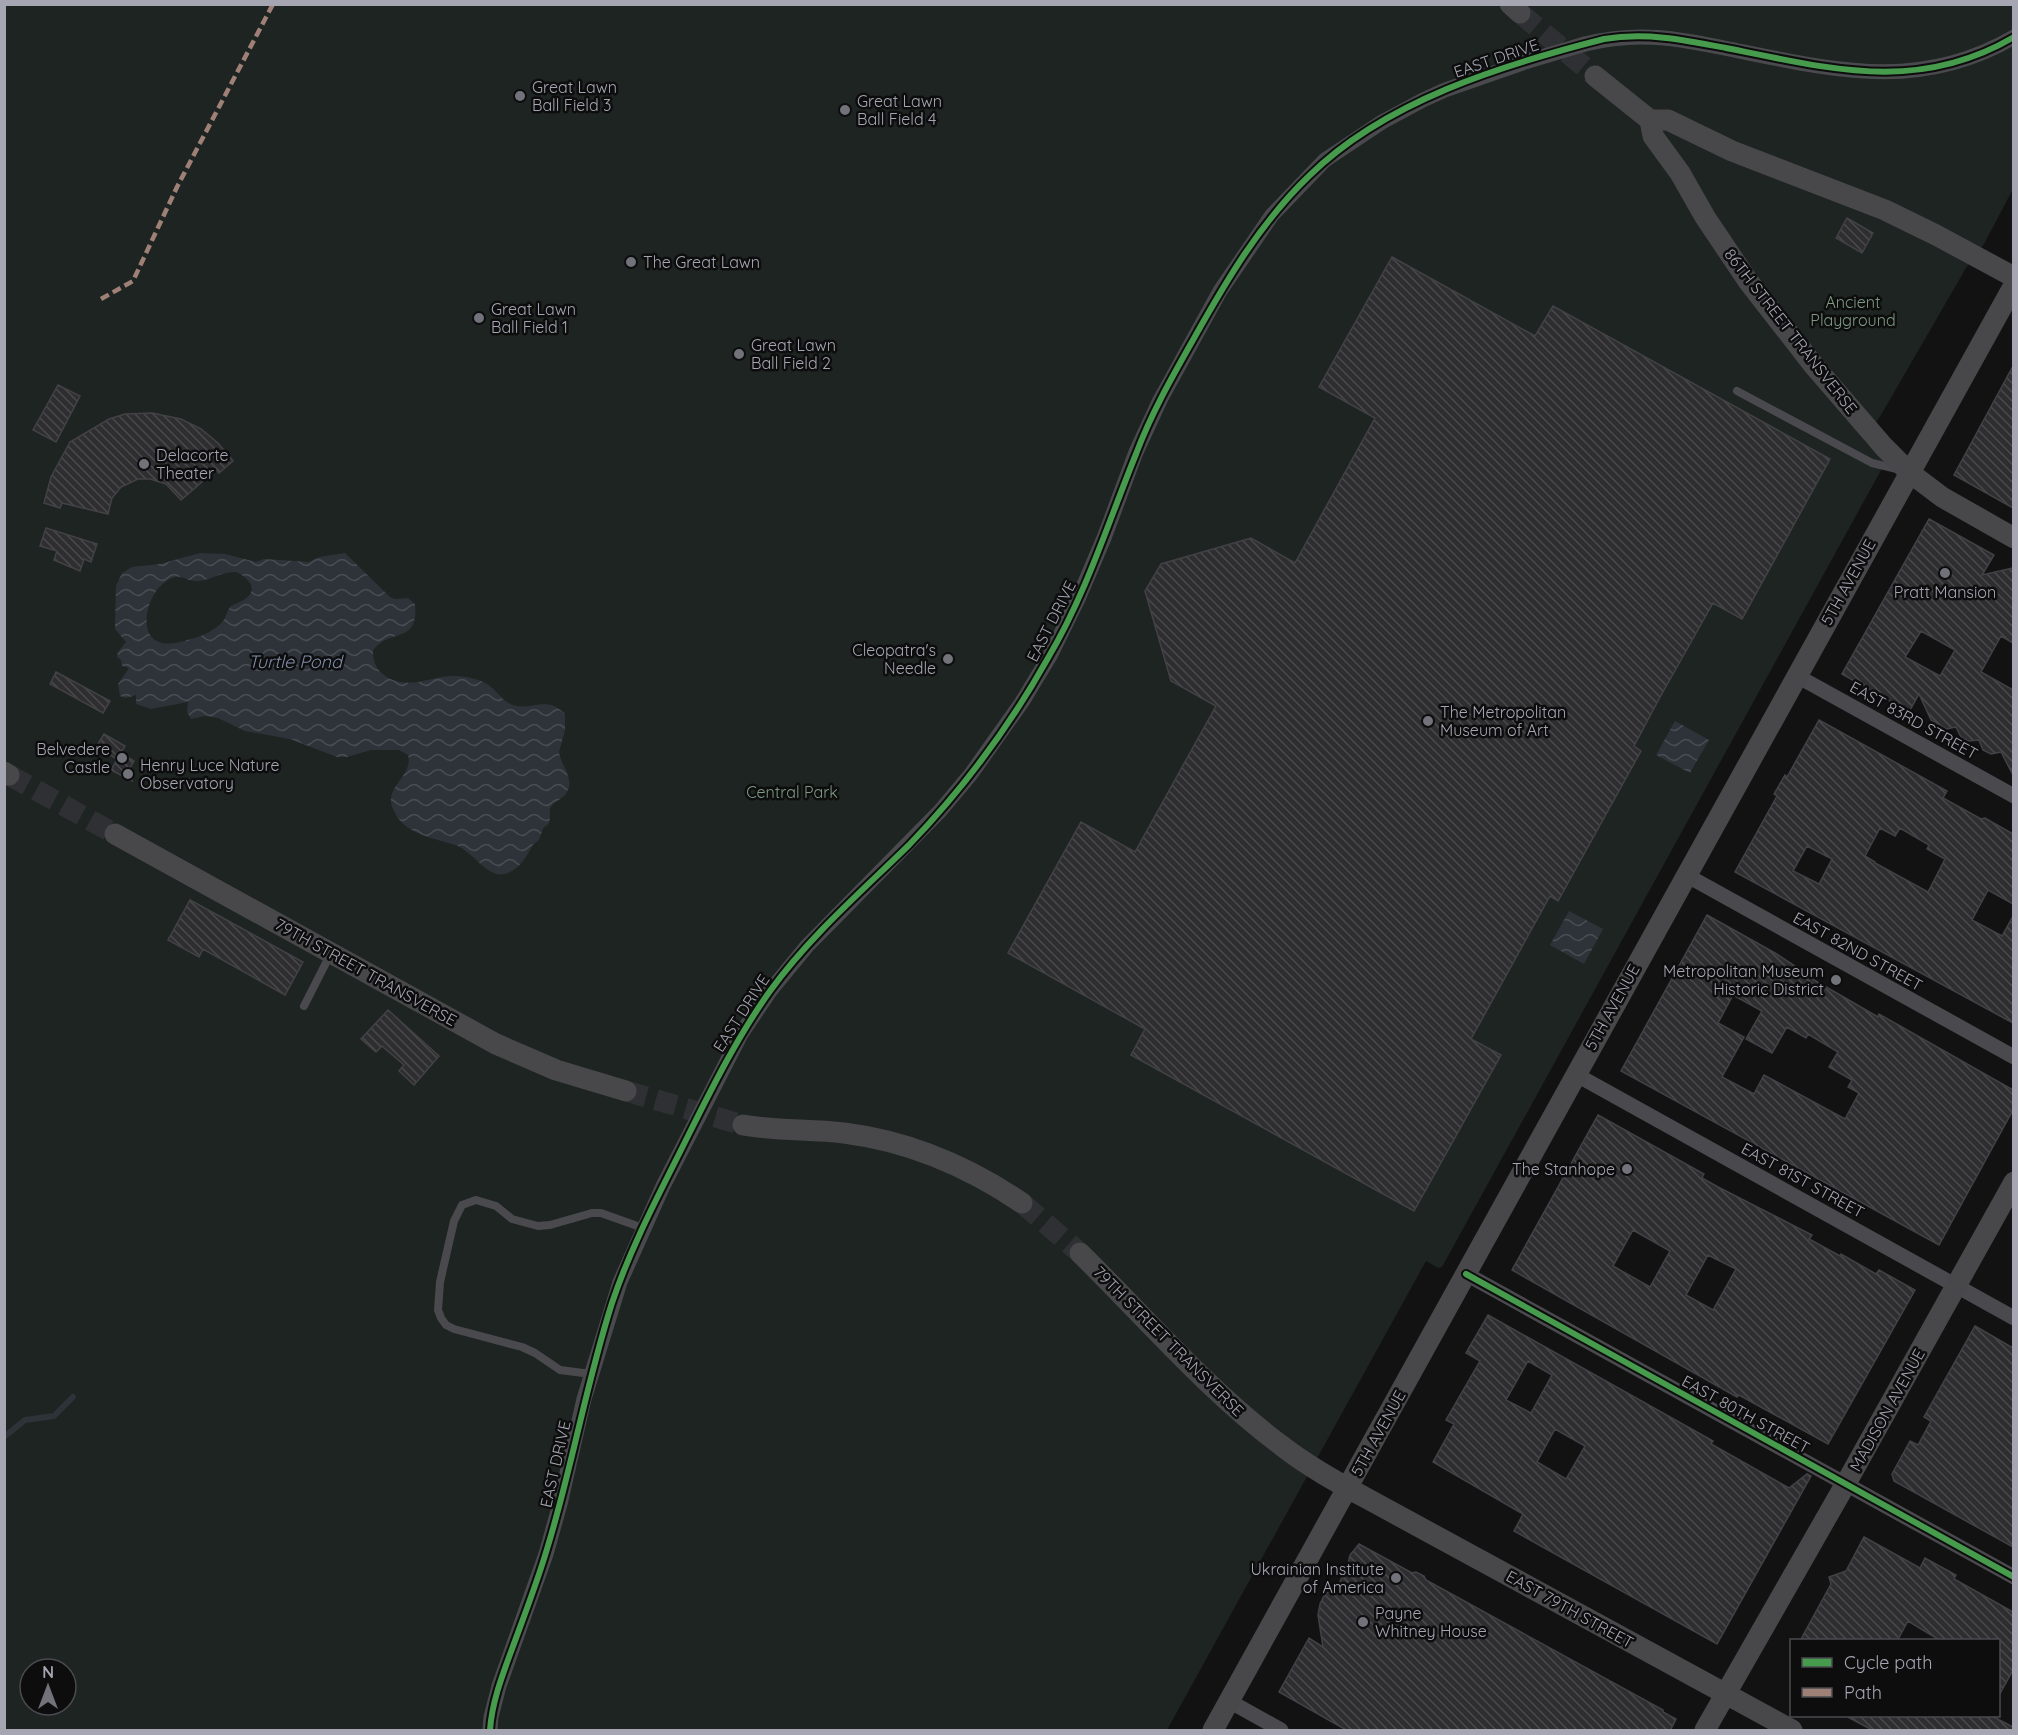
<svg xmlns="http://www.w3.org/2000/svg" width="2018" height="1735" viewBox="0 0 2018 1735" font-family="Quicksand,sans-serif">
<style>
.park{fill:#1e2421;fill-rule:evenodd}
.water{fill:url(#water-waves);fill-rule:evenodd}
.lines{fill:none;stroke-linecap:round;stroke-linejoin:round}
.stream{stroke:#2e333a;stroke-width:6}
.building{fill:url(#building-back-hatch);stroke:#424246;stroke-width:1.5;fill-rule:evenodd}
.secondary-tunnel{stroke:#2f3033;stroke-width:21;stroke-dasharray:21 10;stroke-linecap:butt}
.lane{stroke:#4a4a4e;stroke-width:8}
.street{stroke:#4a4a4e;stroke-width:15}
.secondary{stroke:#48484a;stroke-width:21}
.street-bridge{stroke:#4a4a4e;stroke-width:15}
.quiet{stroke:#9e8076;stroke-width:4.5;stroke-dasharray:9 4.5;stroke-linecap:butt}
.cycleway-casing{stroke:#0d0d0e;stroke-width:10}
.cycleway{stroke:#469c4c;stroke-width:6}
.poi-dot{fill:#72727a;stroke:#0d0d0e;stroke-width:2}
.labels{text-anchor:middle;dominant-baseline:central;stroke-width:5;stroke-linejoin:round;paint-order:stroke}
.street-label{font-size:16px;fill:#a5a6b2;stroke:#0d0d0e}
.poi-label{font-size:16px;fill:#a5a6b2;stroke:#0d0d0e;text-anchor:start}
.park-label{font-size:16px;fill:#7e9a85;stroke:#0d0d0e}
.water-label{font-size:18px;font-style:italic;fill:#808ea9;stroke:#0d0d0e}
</style>
<defs>
<pattern id="water-waves" width="16" height="10" patternUnits="userSpaceOnUse" patternTransform="scale(1.5)"><rect width="16" height="10" fill="#2e333a"/><path d="M0 5q4-4 8 0t8 0" fill="none" stroke="#494e54"/></pattern>
<pattern id="building-back-hatch" width="6" height="6" patternUnits="userSpaceOnUse" patternTransform="scale(1.5)"><rect width="6" height="6" fill="#2e2e30"/><path d="M-1 5l2 2M0 0l6 6M5-1l2 2" fill="none" stroke="#49494c"/></pattern>
</defs>
<rect width="100%" height="100%" fill="#121213"/>
<path class="park" d="M 5,5 L 2013,5 L 2013,189 L 1984,244 L 1966,268 L 1881,415 L 1864,440 L 1885,463 L 1442,1267 L 1438,1268 L 1426,1261 L 1167,1730 L 5,1730 ZM 30,1669 L 66,1669 L 66,1705 L 30,1705 Z"/>
<path class="water" d="M 200,553 L 225,554 L 256,562 L 264,559 L 309,562 L 319,557 L 345,553 L 390,597 L 395,599 L 408,598 L 415,604 C 419,646 388,627 373,651 C 373,661 376,669 384,675 C 410,694 437,671 465,677 C 473,678 485,681 491,687 C 500,694 504,704 517,706 C 536,709 547,696 565,714 L 565,730 L 559,752 C 561,767 577,780 565,795 C 560,800 554,802 550,808 C 549,817 552,824 544,827 C 542,831 540,837 539,840 C 537,842 534,843 532,846 C 527,857 517,872 504,874 C 492,877 481,864 473,857 C 468,853 463,848 458,846 C 435,838 403,835 393,809 C 383,787 414,776 408,755 L 399,750 L 371,750 L 347,757 L 337,757 L 290,739 L 245,731 L 218,718 L 205,716 L 191,719 L 187,712 L 188,702 L 151,709 L 136,704 L 136,695 L 126,698 L 120,696 L 118,684 L 129,668 L 122,666 L 121,660 L 117,657 L 118,652 L 126,642 L 115,629 L 115,624 L 116,586 L 122,573 L 132,567 L 160,564 ZM 236,572 C 250,578 260,591 242,601 C 238,603 233,604 230,607 C 227,611 226,616 224,620 C 213,634 191,640 175,643 C 132,650 144,591 170,579 C 181,573 185,581 196,581 C 210,581 222,571 236,572 Z
M 1675,721 L 1709,740 L 1690,773 L 1656,755 Z
M 1569,911 L 1603,929 L 1584,964 L 1550,945 Z"/>
<g class="lines">
<path class="stream" d="M 4,1437 L 25,1420 L 54,1416 L 73,1397"/>
</g>
<path class="building" d="M 1847,218 L 1873,233 L 1862,253 L 1836,238 Z
M 1392,257 L 1535,336 L 1553,306 L 1830,459 L 1742,619 L 1713,603 L 1659,699 L 1634,746 L 1641,751 L 1558,901 L 1550,896 L 1471,1039 L 1501,1055 L 1414,1211 L 1131,1055 L 1145,1029 L 1008,953 L 1081,822 L 1135,852 L 1216,706 L 1171,681 L 1145,591 L 1161,564 L 1251,538 L 1295,563 L 1375,418 L 1319,387 Z
M 2013,366 L 2013,508 L 1954,475 Z
M 58,385 L 80,396 L 56,442 L 33,430 Z
M 152,413 L 181,419 L 201,429 L 218,443 L 233,461 L 219,473 L 216,470 L 181,500 L 166,484 L 150,479 L 138,479 L 121,487 L 112,498 L 108,514 L 62,503 L 60,508 L 44,503 L 51,477 L 70,442 L 109,419 L 125,414 Z
M 1929,519 L 1994,555 L 1982,575 L 2013,568 L 2013,643 L 2001,636 L 1981,672 L 2013,690 L 2013,775 L 2001,752 L 1991,754 L 1983,750 L 1979,740 L 1968,741 L 1961,737 L 1956,727 L 1946,729 L 1931,720 L 1919,694 L 1909,712 L 1842,674 ZM 1921,631 L 1955,650 L 1940,676 L 1905,657 Z
M 46,528 L 97,544 L 91,562 L 84,559 L 80,571 L 54,560 L 57,551 L 40,546 Z
M 56,672 L 110,701 L 103,713 L 50,684 Z
M 1819,720 L 1947,791 L 1943,798 L 1981,819 L 1985,818 L 2013,834 L 2013,904 L 1988,890 L 1972,920 L 2002,936 L 2013,916 L 2013,1023 L 1735,872 L 1777,796 L 1774,794 L 1785,775 L 1787,777 ZM 1880,828 L 1895,836 L 1900,828 L 1929,845 L 1927,849 L 1945,859 L 1928,892 L 1875,863 L 1875,862 L 1865,856 ZM 1807,846 L 1832,859 L 1819,884 L 1793,871 Z
M 104,734 L 125,746 L 117,759 L 96,747 Z
M 121,753 L 134,761 L 130,768 L 132,781 L 111,770 Z
M 190,900 L 303,962 L 285,995 L 203,949 L 199,957 L 168,940 Z
M 1707,915 L 1775,953 L 1801,970 L 1800,972 L 1847,999 L 1878,1017 L 1879,1014 L 2013,1090 L 2013,1110 L 1939,1245 L 1621,1071 ZM 1733,995 L 1762,1011 L 1746,1039 L 1772,1053 L 1787,1027 L 1806,1038 L 1808,1034 L 1838,1052 L 1829,1067 L 1852,1080 L 1848,1087 L 1859,1093 L 1845,1119 L 1764,1075 L 1754,1094 L 1722,1077 L 1744,1037 L 1718,1023 Z
M 388,1010 L 439,1056 L 414,1085 L 399,1071 L 404,1065 L 382,1046 L 376,1052 L 361,1039 Z
M 1598,1115 L 1704,1174 L 1702,1178 L 1718,1187 L 1812,1235 L 1809,1239 L 1840,1256 L 1841,1254 L 1876,1274 L 1879,1270 L 1915,1290 L 1828,1444 L 1739,1395 L 1737,1397 L 1512,1270 ZM 1633,1230 L 1670,1251 L 1650,1287 L 1613,1266 ZM 1708,1255 L 1736,1269 L 1713,1310 L 1686,1295 Z
M 1488,1315 L 1713,1441 L 1711,1444 L 1789,1488 L 1807,1474 L 1811,1476 L 1717,1644 L 1514,1531 L 1523,1514 L 1433,1462 L 1454,1424 L 1446,1420 L 1480,1361 L 1466,1353 ZM 1528,1361 L 1552,1375 L 1531,1413 L 1506,1400 ZM 1555,1429 L 1585,1446 L 1566,1479 L 1537,1462 Z
M 1975,1326 L 2013,1348 L 2013,1547 L 1894,1481 L 1892,1474 L 1910,1441 L 1918,1445 L 1931,1421 L 1924,1417 Z
M 1864,1537 L 1920,1568 L 1925,1558 L 1956,1575 L 1954,1579 L 2013,1612 L 2013,1670 L 1998,1697 L 1998,1641 L 1941,1641 L 1908,1621 L 1897,1641 L 1800,1641 L 1831,1584 L 1829,1577 L 1846,1571 Z
M 1359,1544 L 1412,1573 L 1416,1572 L 1424,1576 L 1426,1580 L 1663,1710 L 1663,1712 L 1676,1719 L 1670,1731 L 1348,1731 L 1279,1692 L 1309,1638 L 1323,1647 L 1318,1615 L 1320,1604 L 1325,1594 L 1337,1587 L 1347,1568 L 1350,1555 Z
M 1846,1716 L 1992,1716 L 2013,1727 L 2013,1731 L 1874,1731 Z"/>
<g class="lines">
<path class="secondary-tunnel" d="M 1520,13 L 1595,76
M 9,775 L 115,834
M 626,1091 L 743,1125
M 1022,1203 L 1080,1253"/>
<path class="lane" d="M 1737,391 L 1872,463 L 1897,469
M 304,1006 L 330,955
M 591,1374 L 560,1370 L 535,1353 L 522,1347 L 454,1329 L 446,1325 L 441,1318 L 438,1310 L 440,1282 L 454,1221 L 462,1205 L 476,1200 L 496,1206 L 512,1219 L 538,1226 L 550,1225 L 592,1213 L 601,1213 L 643,1228"/>
<path class="street" d="M 1585,44 C 1638,31 1677,38 1729,49 C 1830,69 1918,93 2014,37
M 1797,676 L 2014,796
M 1686,875 L 2014,1057
M 1575,1074 L 2014,1318
M 1466,1274 L 2014,1577
M 1229,1701 L 1281,1730
M 490,1730 L 491,1717 L 499,1686 L 546,1554 L 560,1504 L 584,1399 L 620,1282 L 663,1186 L 741,1034 L 770,991 L 807,946 L 940,811 L 971,774 L 1022,702 L 1051,654 L 1078,599 L 1104,538 L 1136,452 L 1160,400 L 1220,291 L 1272,215 L 1325,160 L 1382,122 L 1423,100 L 1445,90 L 1528,61"/>
<path class="secondary" d="M 1510,4 L 1520,13
M 1595,76 L 1650,120 L 1668,120 L 1732,151 L 1885,210 L 1936,235 L 2014,277
M 1650,120 L 1653,136 L 1680,173 L 1705,217 L 1748,281 L 1815,367 L 1884,447 L 1909,472 L 1942,497 L 2014,538
M 4,772 L 9,775
M 115,834 L 496,1044 L 556,1070 L 626,1091
M 743,1125 C 776,1131 810,1129 844,1133 C 908,1141 969,1167 1022,1203
M 1080,1253 C 1146,1318 1207,1390 1282,1446 C 1309,1467 1338,1483 1368,1499 L 1792,1730
M 1213,1730 L 2014,285
M 1705,1730 L 1845,1485 L 2014,1182"/>
<path class="street-bridge" d="M 1528,61 L 1585,44"/>
<path class="quiet" d="M 101,299 L 133,281 L 177,187 L 273,4"/>
<g class="cycleway-casing">
<path id="cycleway" d="M 1466,1274 L 2014,1577
M 490,1730 C 492,1702 502,1676 512,1649 C 524,1616 537,1583 547,1549 C 572,1468 586,1384 612,1303 C 630,1249 657,1198 682,1148 C 709,1094 735,1040 770,991 C 810,936 861,892 909,845 C 963,789 1010,726 1048,658 C 1086,594 1108,523 1136,454 C 1151,414 1172,377 1193,340 C 1226,281 1260,223 1309,176 C 1385,101 1502,65 1604,39 C 1646,32 1685,40 1726,48 C 1828,68 1917,94 2014,37"/>
</g>
<use href="#cycleway" class="cycleway"/>
</g>
<g class="poi-dot">
<circle cx="520" cy="96" r="6"/>
<circle cx="845" cy="110" r="6"/>
<circle cx="631" cy="262" r="6"/>
<circle cx="479" cy="318" r="6"/>
<circle cx="739" cy="354" r="6"/>
<circle cx="144" cy="464" r="6"/>
<circle cx="1945" cy="573" r="6"/>
<circle cx="948" cy="659" r="6"/>
<circle cx="1428" cy="721" r="6"/>
<circle cx="122" cy="758" r="6"/>
<circle cx="128" cy="774" r="6"/>
<circle cx="1836" cy="980" r="6"/>
<circle cx="1627" cy="1169" r="6"/>
<circle cx="1396" cy="1578" r="6"/>
<circle cx="1363" cy="1622" r="6"/>
</g>
<g class="labels">
<g class="street-label">
<text transform="translate(1496 58) rotate(-19)">EAST DRIVE</text>
<text transform="translate(1791 331) rotate(52)">86TH STREET TRANSVERSE</text>
<text transform="translate(1848 582) rotate(-61)">5TH AVENUE</text>
<text transform="translate(1051 621) rotate(-63)">EAST DRIVE</text>
<text transform="translate(1914 720) rotate(29)">EAST 83RD STREET</text>
<text transform="translate(1858 951) rotate(29)">EAST 82ND STREET</text>
<text transform="translate(366 972) rotate(29)">79TH STREET TRANSVERSE</text>
<text transform="translate(1612 1007) rotate(-61)">5TH AVENUE</text>
<text transform="translate(741 1013) rotate(-57)">EAST DRIVE</text>
<text transform="translate(1803 1180) rotate(29)">EAST 81ST STREET</text>
<text transform="translate(1169 1341) rotate(45)">79TH STREET TRANSVERSE</text>
<text transform="translate(1887 1410) rotate(-61)">MADISON AVENUE</text>
<text transform="translate(1746 1414) rotate(29)">EAST 80TH STREET</text>
<text transform="translate(1378 1433) rotate(-61)">5TH AVENUE</text>
<text transform="translate(555 1464) rotate(-77)">EAST DRIVE</text>
<text transform="translate(1570 1609) rotate(29)">EAST 79TH STREET</text>
</g>
<g class="poi-label">
<text x="532" y="87">Great Lawn<tspan x="532" dy="18">Ball Field 3</tspan></text>
<text x="857" y="101">Great Lawn<tspan x="857" dy="18">Ball Field 4</tspan></text>
<text x="643" y="262">The Great Lawn</text>
<text x="491" y="309">Great Lawn<tspan x="491" dy="18">Ball Field 1</tspan></text>
<text x="751" y="345">Great Lawn<tspan x="751" dy="18">Ball Field 2</tspan></text>
<text x="156" y="455">Delacorte<tspan x="156" dy="18">Theater</tspan></text>
<text x="1945" y="592" text-anchor="middle">Pratt Mansion</text>
<text x="936" y="650" text-anchor="end">Cleopatra's<tspan x="936" dy="18">Needle</tspan></text>
<text x="1440" y="712">The Metropolitan<tspan x="1440" dy="18">Museum of Art</tspan></text>
<text x="110" y="749" text-anchor="end">Belvedere<tspan x="110" dy="18">Castle</tspan></text>
<text x="140" y="765">Henry Luce Nature<tspan x="140" dy="18">Observatory</tspan></text>
<text x="1824" y="971" text-anchor="end">Metropolitan Museum<tspan x="1824" dy="18">Historic District</tspan></text>
<text x="1615" y="1169" text-anchor="end">The Stanhope</text>
<text x="1384" y="1569" text-anchor="end">Ukrainian Institute<tspan x="1384" dy="18">of America</tspan></text>
<text x="1375" y="1613">Payne<tspan x="1375" dy="18">Whitney House</tspan></text>
</g>
<g class="park-label">
<text x="1853" y="302">Ancient<tspan x="1853" dy="18">Playground</tspan></text>
<text x="792" y="792">Central Park</text>
</g>
<g class="water-label">
<text x="295" y="661">Turtle Pond</text>
</g>
</g>
<rect width="2018" height="1735" fill="none" stroke="#a5a6b2" stroke-width="12"/>
<rect x="1790" y="1639" width="210" height="78" fill="#0d0d0e" stroke="#4a4a50" stroke-width="1.5"/>
<rect x="1802" y="1658" width="30" height="9" fill="#469c4c" stroke="#4a4a50" stroke-width="1.5"/>
<text x="1844" y="1669" font-size="18" fill="#a5a6b2">Cycle path</text>
<rect x="1802" y="1688" width="30" height="9" fill="#9e8076" stroke="#4a4a50" stroke-width="1.5"/>
<text x="1844" y="1699" font-size="18" fill="#a5a6b2">Path</text>
<g transform="translate(48 1687)"><circle r="28" fill="#0d0d0e" stroke="#4a4a50" stroke-width="1.5"/>
<path d="M0-4.5L10 22L0 15L-10 22Z" fill="#72727a"/>
<text y="-9" font-size="16" font-weight="bold" text-anchor="middle" fill="#a5a6b2">N</text>
</g>
</svg>
